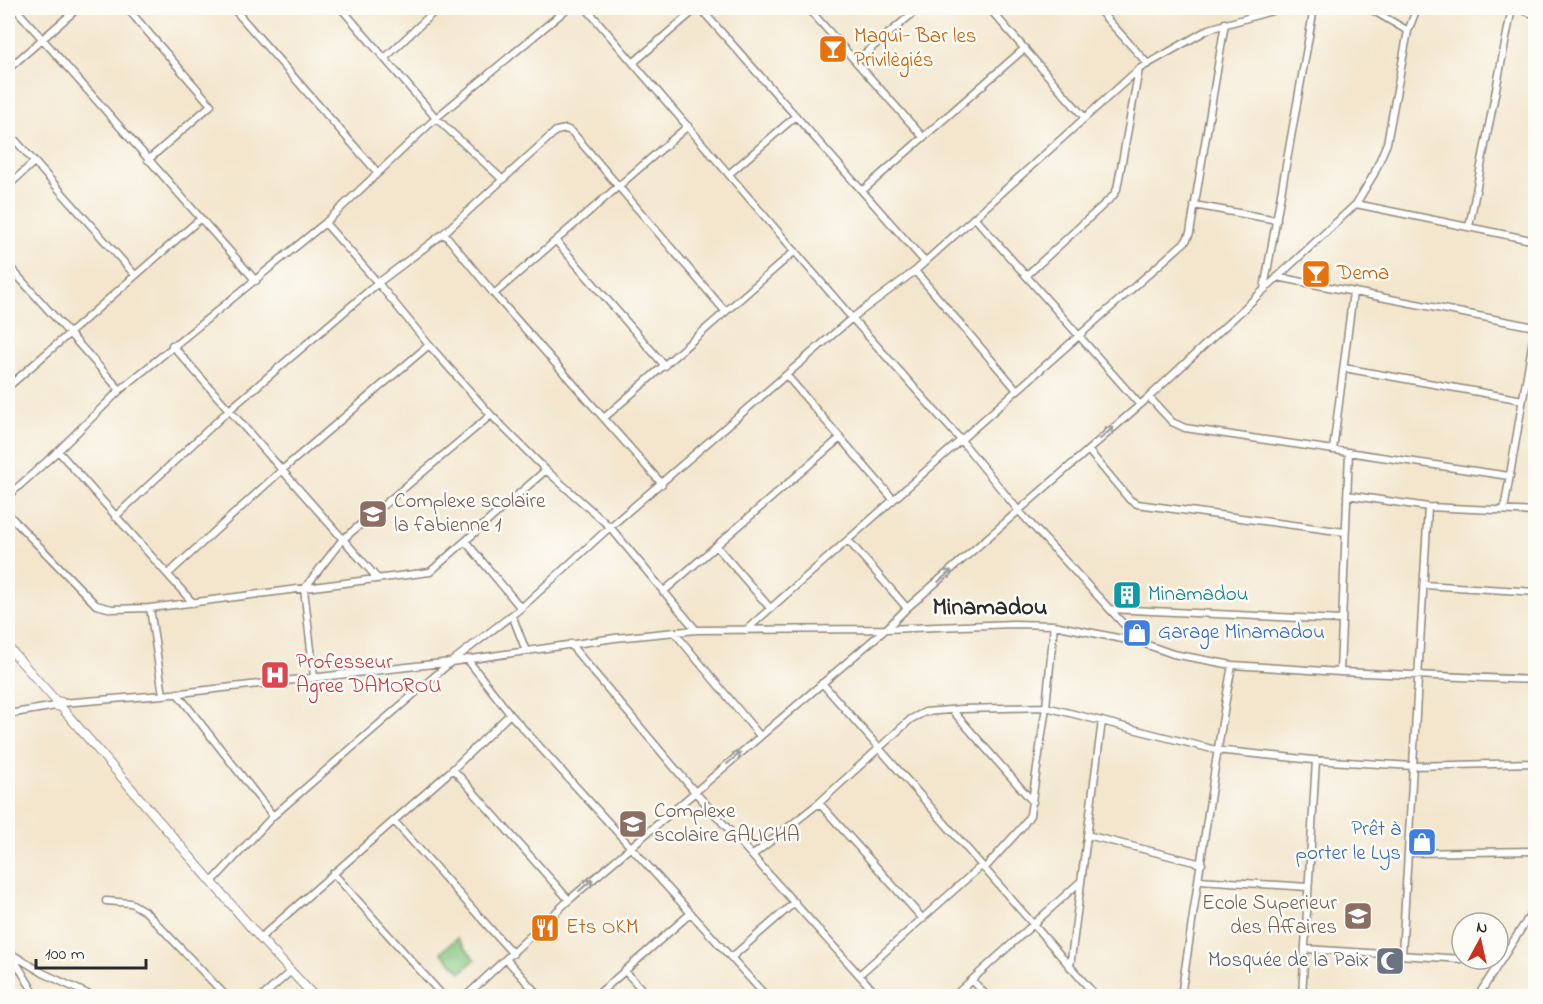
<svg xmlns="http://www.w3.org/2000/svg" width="1543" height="1004" viewBox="0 0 1543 1004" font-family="'Indie Flower',sans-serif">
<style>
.park{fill:url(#park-tufts);stroke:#577855;stroke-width:1.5}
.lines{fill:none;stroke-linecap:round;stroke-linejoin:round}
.minor-casing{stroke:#8f887c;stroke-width:9}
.tertiary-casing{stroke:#8f887c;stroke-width:10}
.minor{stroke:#fff;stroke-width:6}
.tertiary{stroke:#fff;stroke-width:8}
.oneway{stroke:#a0a0a0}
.labels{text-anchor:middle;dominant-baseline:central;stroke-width:5;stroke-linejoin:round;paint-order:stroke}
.food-label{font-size:21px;fill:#c56008;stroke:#fdfcf7;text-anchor:start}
.education-label{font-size:21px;fill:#785e54;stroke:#fdfcf7;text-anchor:start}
.culture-label{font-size:21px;fill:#0d838f;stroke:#fdfcf7;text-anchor:start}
.shop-label{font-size:21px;fill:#366cbe;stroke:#fdfcf7;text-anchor:start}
.health-label{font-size:21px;fill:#be3a42;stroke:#fdfcf7;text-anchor:start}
.worship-label{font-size:21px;fill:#5b616d;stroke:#fdfcf7;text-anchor:end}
.quarter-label{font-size:24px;font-weight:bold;fill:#2b2b2b;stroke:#fdfcf7}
</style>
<defs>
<pattern id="park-tufts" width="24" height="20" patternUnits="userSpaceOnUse" patternTransform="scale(1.5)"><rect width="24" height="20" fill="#83c67f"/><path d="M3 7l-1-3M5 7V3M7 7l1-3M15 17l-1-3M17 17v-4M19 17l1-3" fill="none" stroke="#6ba168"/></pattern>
</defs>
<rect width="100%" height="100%" fill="#fdfcf7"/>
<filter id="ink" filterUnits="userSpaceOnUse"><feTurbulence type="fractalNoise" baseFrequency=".0167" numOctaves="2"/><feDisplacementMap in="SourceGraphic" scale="12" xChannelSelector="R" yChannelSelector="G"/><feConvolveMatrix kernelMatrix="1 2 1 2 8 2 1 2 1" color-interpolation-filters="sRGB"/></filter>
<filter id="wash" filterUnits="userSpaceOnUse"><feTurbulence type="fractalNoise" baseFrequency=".008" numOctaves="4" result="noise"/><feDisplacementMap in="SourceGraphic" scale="24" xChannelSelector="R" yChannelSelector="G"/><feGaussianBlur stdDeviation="1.35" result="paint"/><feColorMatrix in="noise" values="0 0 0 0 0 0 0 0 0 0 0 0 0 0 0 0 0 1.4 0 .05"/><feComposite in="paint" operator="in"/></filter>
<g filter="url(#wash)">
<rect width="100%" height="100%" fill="#f3e6cd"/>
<path class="park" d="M 457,938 L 475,960 L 461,972 L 441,952 Z"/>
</g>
<g filter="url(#ink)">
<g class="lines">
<g class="minor-casing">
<path id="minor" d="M 15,8 L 256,281
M 127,8 L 211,105 L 148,160
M 233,8 L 378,173
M 341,8 L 436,118 L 503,180
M 586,8 L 852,318 L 960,439 L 1018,510 L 1141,643
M 700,8 L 925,262
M 808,8 L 923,137
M 989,8 L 1084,117
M 1097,8 L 1147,63
M 1369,8 L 1408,31
M 1517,8 L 1536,15
M 385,58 L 438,8
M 856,61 L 919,8
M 633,63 L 697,8
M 8,69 L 78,8
M 8,132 L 135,275
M 729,174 L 796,116
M 8,186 L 34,162
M 862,191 L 1025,48
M 1356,204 L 1536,241
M 1194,205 L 1277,220
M 975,218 L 1140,405
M 325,223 L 378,283 L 429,345 L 491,415 L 546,470 L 610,527 L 696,630
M 1469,227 L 1512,8
M 444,233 L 494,294 L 662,484
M 557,242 L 665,366
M 8,265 L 120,390
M 915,271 L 1017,390
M 1026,276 L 1113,196 L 1117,189 L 1139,69
M 1277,277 L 1535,327
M 1264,289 L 1314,8
M 494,294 L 688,126
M 172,345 L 378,579
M 1344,368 L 1523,400
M 787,376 L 893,499
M 8,387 L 200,219
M 1149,397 L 1172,422 L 1185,428 L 1509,476
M 605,417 L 795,251
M 1088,450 L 1130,500 L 1137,504 L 1345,532
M 1333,450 L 1353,292
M 58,451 L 193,603
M 1347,495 L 1428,507 L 1536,512
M 8,496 L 58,451 L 120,390 L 325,223 L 436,118 L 568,8
M 1504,510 L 1536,322
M 8,514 L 96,605 L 112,609 L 150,608 L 430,572 L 546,470
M 115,517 L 228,411 L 378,283 L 444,233 L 556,131 L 566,129 L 572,132 L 725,311
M 848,540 L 907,608
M 466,542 L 521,608
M 717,547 L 770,608
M 168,574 L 282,470 L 429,345
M 1424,585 L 1536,592
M 663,592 L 840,438
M 150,608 L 163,695
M 1110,609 L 1341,620
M 512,615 L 526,651
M 746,630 L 1186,241 L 1190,233 L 1225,23
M 675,633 L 760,736
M 570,644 L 695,792 L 878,996
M 467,659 L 510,714 L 766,996
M 1340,672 L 1349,452
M 314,676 L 304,589 L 342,540 L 491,415
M 822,683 L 1096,996
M 177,693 L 273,816
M 62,703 L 163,695 L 451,662 L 615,638 L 696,630 L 886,629 L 1013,624 L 1054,625 L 1142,643 L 1173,654 L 1232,665 L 1340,672 L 1536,680
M 952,710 L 1033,802
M 8,714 L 56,706
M 453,769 L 569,900
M 819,803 L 923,919
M 394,821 L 513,954
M 1087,835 L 1202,864
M 1408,853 L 1536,851
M 753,855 L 819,803 L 911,719 L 925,712 L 962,709 L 1046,707 L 1216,750 L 1313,760 L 1413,766 L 1536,763
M 984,869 L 1022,827 L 1030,815 L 1046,707 L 1054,625
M 333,873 L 443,996
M 1199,880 L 1308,887
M 212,882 L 273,816 L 451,662 L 521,608 L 610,527 L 852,318 L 915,271 L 1139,69 L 1209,29 L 1282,8
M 106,901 L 131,903 L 146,912 L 226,996
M 260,938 L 453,769 L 510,714
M 8,949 L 36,996
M 1305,949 L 1462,959
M 10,953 L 43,973 L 92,996
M 1402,955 L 1428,507
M 732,957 L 795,902
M 1470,959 L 1500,961
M 507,960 L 539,996
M 1070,967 L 1102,721
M 625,971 L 648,996
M 859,975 L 981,866
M 972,980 L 987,996
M 263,996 L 291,971
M 466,996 L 569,900 L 632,846 L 886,629 L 907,608 L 1149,397 L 1356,204 L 1374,174 L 1387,143 L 1408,31 L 1417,8
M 596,996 L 691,913
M 954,996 L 1081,881
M 1181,996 C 1198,886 1212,775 1232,665
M 1302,996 L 1316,760
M 1478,996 L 1536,906"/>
</g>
<g class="tertiary-casing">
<path id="tertiary" d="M 8,647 L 56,701
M 61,707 L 61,702 L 56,701 L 56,706 L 61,707 L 260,938 L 314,996"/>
</g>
<use href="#minor" class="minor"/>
<use href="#tertiary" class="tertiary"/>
</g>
<defs><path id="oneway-shaft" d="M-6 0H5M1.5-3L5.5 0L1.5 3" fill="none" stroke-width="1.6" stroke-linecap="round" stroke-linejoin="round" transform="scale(1.5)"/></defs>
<g class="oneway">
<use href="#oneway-shaft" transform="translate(1107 433) rotate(-41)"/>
<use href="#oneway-shaft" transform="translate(945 576) rotate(-41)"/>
<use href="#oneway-shaft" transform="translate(734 758) rotate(-41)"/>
<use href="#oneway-shaft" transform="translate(586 885) rotate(-41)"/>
</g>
</g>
<defs>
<g id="bar-square" transform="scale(1.5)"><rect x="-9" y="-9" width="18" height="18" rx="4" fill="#e8710a" stroke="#fdfcf7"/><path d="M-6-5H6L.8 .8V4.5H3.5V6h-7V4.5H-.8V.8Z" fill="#fff"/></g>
<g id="school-square" transform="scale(1.5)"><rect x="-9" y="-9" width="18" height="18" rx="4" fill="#8d6e63" stroke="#fdfcf7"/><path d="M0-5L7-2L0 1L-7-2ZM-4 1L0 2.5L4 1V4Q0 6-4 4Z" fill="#fff"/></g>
<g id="building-square" transform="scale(1.5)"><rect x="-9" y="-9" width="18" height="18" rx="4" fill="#0f9aa8" stroke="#fdfcf7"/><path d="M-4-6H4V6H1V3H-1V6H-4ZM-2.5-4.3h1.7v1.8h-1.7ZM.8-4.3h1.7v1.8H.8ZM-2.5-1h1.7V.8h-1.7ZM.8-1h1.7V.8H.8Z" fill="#fff"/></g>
<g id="shop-square" transform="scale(1.5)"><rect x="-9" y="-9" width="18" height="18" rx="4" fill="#3f7fe0" stroke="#fdfcf7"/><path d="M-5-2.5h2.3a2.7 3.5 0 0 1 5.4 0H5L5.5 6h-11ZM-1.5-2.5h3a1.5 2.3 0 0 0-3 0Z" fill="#fff"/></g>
<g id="hospital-square" transform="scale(1.5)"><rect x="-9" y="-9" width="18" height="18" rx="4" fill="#e0444e" stroke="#fdfcf7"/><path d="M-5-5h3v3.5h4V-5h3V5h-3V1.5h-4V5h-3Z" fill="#fff"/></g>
<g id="university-square" transform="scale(1.5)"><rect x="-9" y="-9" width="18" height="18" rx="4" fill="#8d6e63" stroke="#fdfcf7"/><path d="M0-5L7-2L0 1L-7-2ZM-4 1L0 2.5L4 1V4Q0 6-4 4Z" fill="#fff"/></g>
<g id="restaurant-square" transform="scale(1.5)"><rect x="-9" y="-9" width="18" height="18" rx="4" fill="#e8710a" stroke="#fdfcf7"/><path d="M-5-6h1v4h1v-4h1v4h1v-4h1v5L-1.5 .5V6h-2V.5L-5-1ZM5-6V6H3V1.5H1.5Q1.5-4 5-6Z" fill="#fff"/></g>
<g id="mosque-square" transform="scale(1.5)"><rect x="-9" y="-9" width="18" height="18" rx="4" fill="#6b7280" stroke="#fdfcf7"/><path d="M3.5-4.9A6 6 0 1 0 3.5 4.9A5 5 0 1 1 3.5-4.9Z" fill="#fff"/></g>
</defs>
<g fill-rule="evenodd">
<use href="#bar-square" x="833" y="49"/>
<use href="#bar-square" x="1316" y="274"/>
<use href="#school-square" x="373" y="514"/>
<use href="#building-square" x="1127" y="595"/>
<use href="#shop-square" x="1137" y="633"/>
<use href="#hospital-square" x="275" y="675"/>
<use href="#school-square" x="633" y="824"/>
<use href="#shop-square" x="1422" y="842"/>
<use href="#university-square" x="1358" y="916"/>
<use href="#restaurant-square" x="545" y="928"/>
<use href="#mosque-square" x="1390" y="961"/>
</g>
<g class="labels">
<g class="food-label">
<text x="854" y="37">Maqui- Bar les<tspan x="854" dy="24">Privilègiés</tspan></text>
<text x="1337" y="274">Dema</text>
<text x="566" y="928">Ets OKM</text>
</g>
<g class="education-label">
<text x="394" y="502">Complexe scolaire<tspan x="394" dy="24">la fabienne 1</tspan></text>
<text x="654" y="812">Complexe<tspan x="654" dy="24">scolaire GALICHA</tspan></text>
<text x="1337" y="904" text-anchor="end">Ecole Superieur<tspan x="1337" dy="24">des Affaires</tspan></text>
</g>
<g class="culture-label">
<text x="1148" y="595">Minamadou</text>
</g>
<g class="shop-label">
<text x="1158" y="633">Garage Minamadou</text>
<text x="1401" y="830" text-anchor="end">Prêt à<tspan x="1401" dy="24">porter le Lys</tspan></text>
</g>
<g class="health-label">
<text x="296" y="663">Professeur<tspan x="296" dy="24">Agree DAMOROU</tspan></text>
</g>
<g class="worship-label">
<text x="1369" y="961">Mosquée de la Paix</text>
</g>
<g class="quarter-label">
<text x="990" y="608">Minamadou</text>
</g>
</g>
<rect width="1543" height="1004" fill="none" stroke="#fdfcf7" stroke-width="30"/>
<g transform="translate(1480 941) rotate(8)"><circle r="28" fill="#fdfcf7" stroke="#a9a8a5" stroke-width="1.5"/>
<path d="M0-4.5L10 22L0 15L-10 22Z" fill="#c8321e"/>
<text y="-9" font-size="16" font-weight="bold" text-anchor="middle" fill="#2b2b2b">N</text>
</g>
<path d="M36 959v9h110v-9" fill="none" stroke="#2b2b2b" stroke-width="3"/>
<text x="45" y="959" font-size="18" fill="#2b2b2b" stroke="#fdfcf7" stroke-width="4.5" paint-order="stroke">100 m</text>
</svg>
